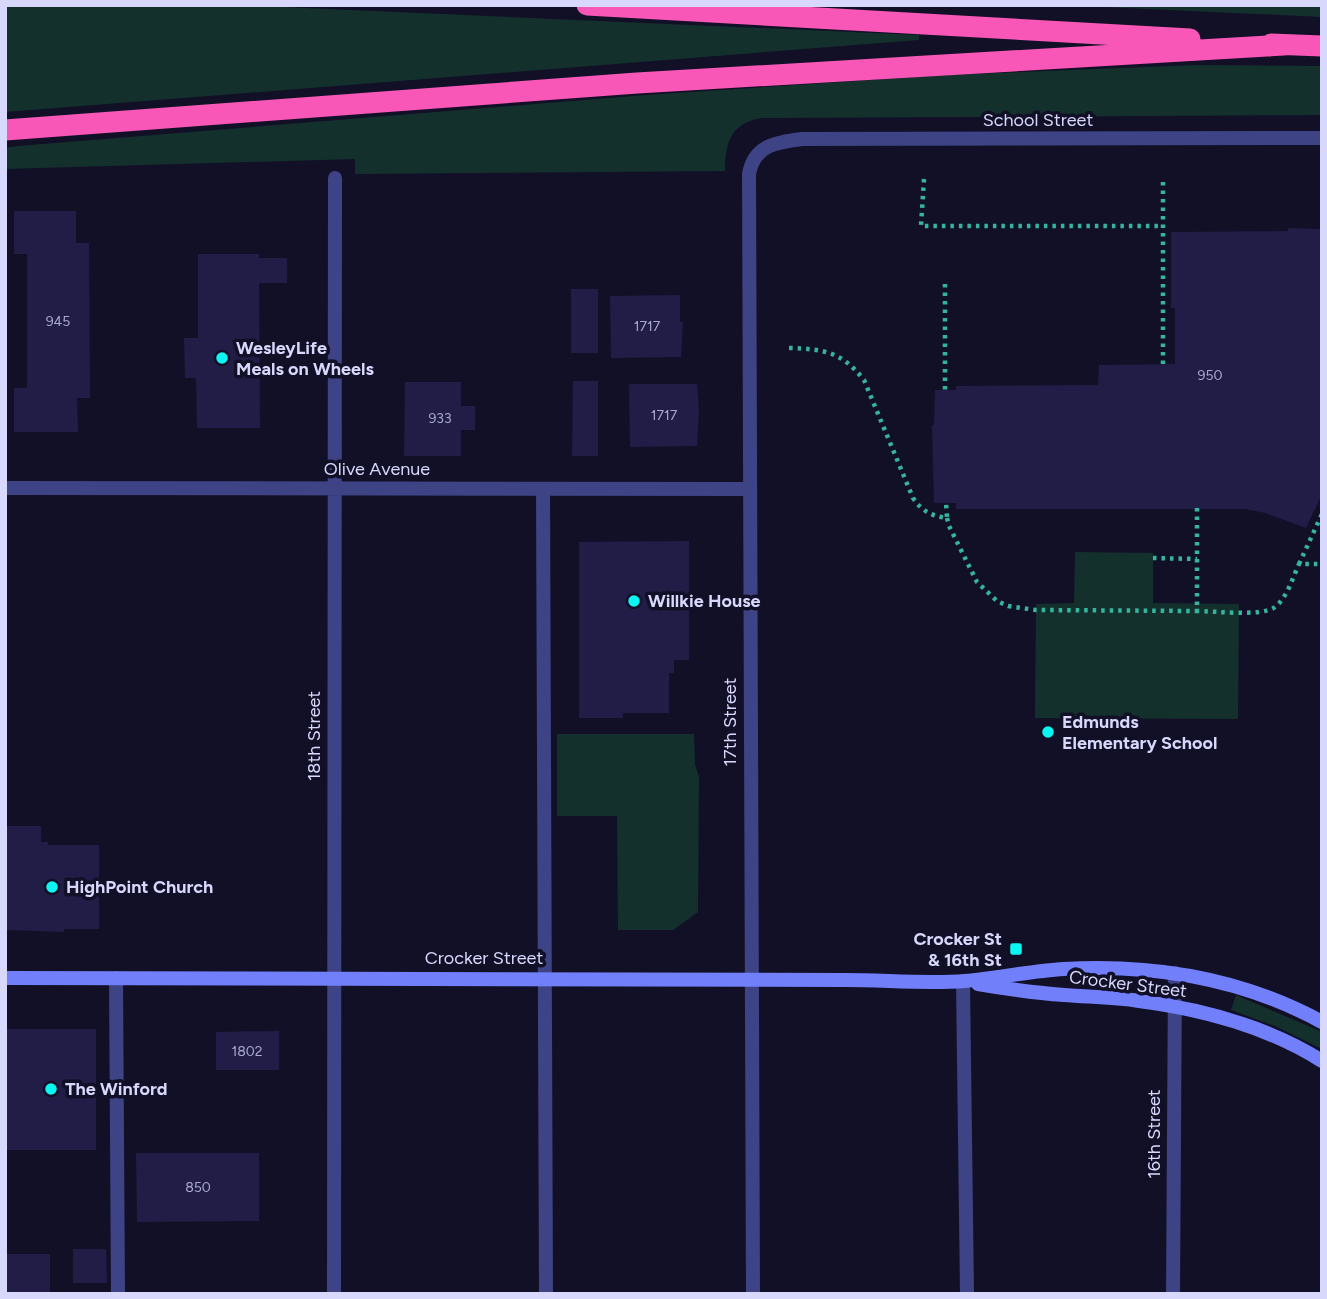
<svg xmlns="http://www.w3.org/2000/svg" width="1327" height="1299" viewBox="0 0 1327 1299" font-family="Figtree,sans-serif">
<style>
.green{fill:#14302c}
.building{fill:#211d47}
.lines{fill:none;stroke-linecap:round;stroke-linejoin:round}
.path{stroke:#35b49e;stroke-width:4.5;stroke-dasharray:3.5 5;stroke-linecap:butt}
.lane{stroke:#3d4384;stroke-width:14}
.street{stroke:#3d4384;stroke-width:14}
.secondary{stroke:#727ffa;stroke-width:14}
.highway{stroke:#f957b8;stroke-width:21}
.poi-dot{fill:#0bf6f2;stroke:#121027;stroke-width:2.5}
.labels{text-anchor:middle;dominant-baseline:central;stroke-width:7;stroke-linejoin:round;paint-order:stroke}
.number-label{font-size:14px;fill:#aaa9d0}
.street-label{font-size:18px;fill:#d8d8fd;stroke:#121027}
.poi-label{font-size:18px;font-weight:bold;fill:#d8d8fd;stroke:#121027;text-anchor:start}
</style>
<rect width="100%" height="100%" fill="#121027"/>
<path class="green" d="M 5,5 L 236,5 L 919,35 L 919,40 L 5,112 Z
M 1061,5 L 1322,5 L 1322,17 Z
M 1196,65 L 1322,66 L 1322,115 L 762,118 C 731,123 725,142 725,171 L 355,174 L 355,159 L 5,169 L 5,148 L 18,146 L 646,95 L 947,75 Z
M 1075,552 L 1153,553 L 1153,603 L 1239,604 L 1238,719 L 1035,718 L 1036,604 L 1074,603 Z
M 557,734 L 694,734 L 695,765 L 699,777 L 698,912 L 673,930 L 618,930 L 617,816 L 557,816 Z
M 1236,995 L 1322,1032 L 1322,1049 L 1275,1026 L 1231,1010 Z"/>
<path class="building" d="M 14,211 L 76,211 L 76,243 L 89,243 L 90,398 L 77,398 L 78,432 L 14,432 L 14,388 L 27,388 L 27,254 L 14,254 Z
M 1288,228 L 1322,229 L 1322,494 L 1306,528 L 1265,513 L 1245,509 L 956,509 L 956,503 L 934,503 L 932,425 L 934,425 L 935,390 L 956,390 L 956,386 L 1098,385 L 1099,365 L 1175,364 L 1175,308 L 1171,308 L 1171,232 L 1288,231 Z
M 198,254 L 259,254 L 259,258 L 287,258 L 287,283 L 259,283 L 260,428 L 197,428 L 196,378 L 185,378 L 184,338 L 198,338 Z
M 571,289 L 598,289 L 598,353 L 571,353 Z
M 680,295 L 680,322 L 683,322 L 681,357 L 611,358 L 610,296 Z
M 573,381 L 598,381 L 598,456 L 572,456 Z
M 405,382 L 461,382 L 461,406 L 475,406 L 475,430 L 461,430 L 461,456 L 404,456 Z
M 629,384 L 697,384 L 699,411 L 697,446 L 630,447 Z
M 689,541 L 689,660 L 674,660 L 674,673 L 669,673 L 669,713 L 623,713 L 623,718 L 579,718 L 579,542 Z
M 5,826 L 41,826 L 41,842 L 48,842 L 48,845 L 99,845 L 99,929 L 64,929 L 64,932 L 5,930 Z
M 5,1029 L 96,1029 L 96,1150 L 5,1150 Z
M 279,1031 L 279,1070 L 216,1070 L 216,1032 Z
M 136,1153 L 259,1153 L 259,1221 L 137,1222 Z
M 73,1249 L 106,1249 L 107,1283 L 73,1283 Z
M 5,1254 L 50,1254 L 50,1294 L 5,1294 Z"/>
<g class="lines">
<path class="path" d="M 924,179 L 921,226 L 1163,226
M 945,284 L 945,390
M 789,348 C 824,349 842,352 864,380 L 913,498 C 922,511 931,516 947,518 L 946,503
M 1163,364 L 1163,178
M 1197,508 L 1197,611 C 1215,611 1261,617 1275,607 C 1287,598 1293,577 1299,564 L 1322,564
M 947,518 L 949,526 L 977,582 L 997,601 L 1008,606 L 1036,610 L 1197,611
M 1153,558 L 1197,559
M 1299,564 L 1322,514"/>
<path class="lane" d="M 543,489 L 546,1294
M 116,978 L 118,1294
M 963,981 L 967,1294"/>
<path class="street" d="M 5,488 L 748,489
M 334,1294 L 335,178
M 753,1294 L 749,174 C 754,145 777,142 802,139 L 1322,138
M 1173,1294 L 1175,973"/>
<path class="secondary" d="M 5,978 C 285,978 565,978 845,980 C 885,980 926,984 965,981 C 998,978 1031,971 1064,969 C 1154,964 1243,979 1322,1022
M 978,984 C 1007,989 1035,993 1064,995 C 1089,997 1114,997 1139,1001 C 1201,1009 1268,1027 1322,1061"/>
<path class="highway" d="M 587,5 L 1190,39
M 1271,44 L 1322,46
M 5,130 L 637,83 L 1284,45"/>
</g>
<g class="poi-dot">
<circle cx="222" cy="358" r="7"/>
<circle cx="634" cy="601" r="7"/>
<circle cx="1048" cy="732" r="7"/>
<circle cx="52" cy="887" r="7"/>
<rect x="1009" y="942" width="14" height="14" rx="3.5"/>
<circle cx="51" cy="1089" r="7"/>
</g>
<g class="labels">
<g class="number-label">
<text x="58" y="321">945</text>
<text x="647" y="326">1717</text>
<text x="1210" y="375">950</text>
<text x="664" y="415">1717</text>
<text x="440" y="418">933</text>
<text x="247" y="1051">1802</text>
<text x="198" y="1187">850</text>
</g>
<g class="street-label">
<text x="1038" y="120">School Street</text>
<text x="377" y="469">Olive Avenue</text>
<text transform="translate(730 722) rotate(-90)">17th Street</text>
<text transform="translate(314 736) rotate(-90)">18th Street</text>
<text x="484" y="958">Crocker Street</text>
<text transform="translate(1128 984) rotate(7)">Crocker Street</text>
<text transform="translate(1154 1134) rotate(-90)">16th Street</text>
</g>
<g class="poi-label">
<text x="236" y="348">WesleyLife<tspan x="236" dy="21">Meals on Wheels</tspan></text>
<text x="648" y="601">Willkie House</text>
<text x="1062" y="722">Edmunds<tspan x="1062" dy="21">Elementary School</tspan></text>
<text x="66" y="887">HighPoint Church</text>
<text x="1002" y="939" text-anchor="end">Crocker St<tspan x="1002" dy="21">&amp; 16th St</tspan></text>
<text x="65" y="1089">The Winford</text>
</g>
</g>
<rect width="1327" height="1299" fill="none" stroke="#d8d8fd" stroke-width="14"/>
</svg>
